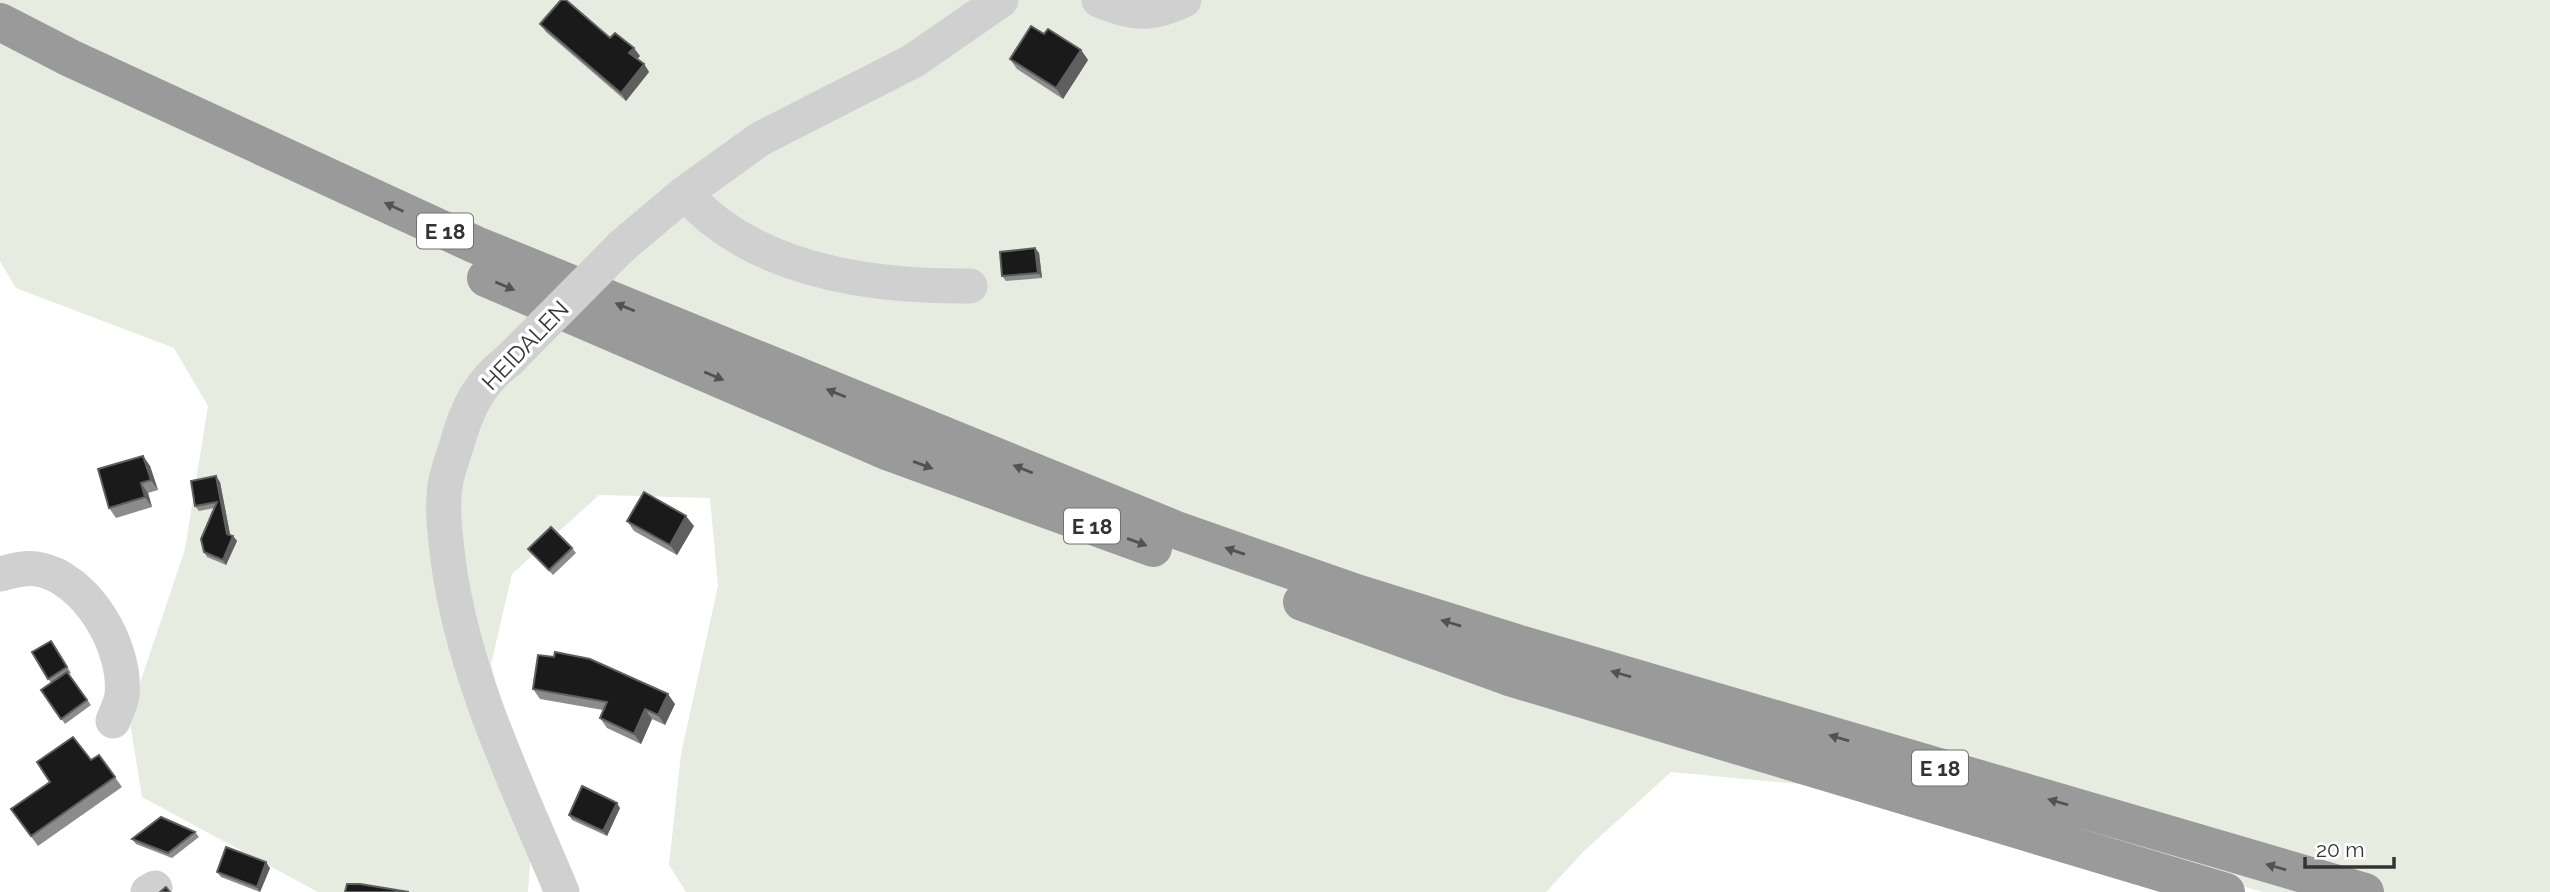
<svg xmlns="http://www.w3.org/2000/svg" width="2550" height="892" viewBox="0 0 2550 892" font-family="Raleway,sans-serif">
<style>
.green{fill:#e6ecdf}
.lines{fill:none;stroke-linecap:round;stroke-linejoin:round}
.street{stroke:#d0d0d0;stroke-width:35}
.highway{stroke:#9a9a9a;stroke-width:38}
.street-bridge{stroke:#d0d0d0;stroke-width:35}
.wall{fill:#8c8c8c}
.shaded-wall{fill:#5f5f5f}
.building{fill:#1a1a1a;stroke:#5f5f5f;stroke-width:2}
.oneway{fill:#525252}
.labels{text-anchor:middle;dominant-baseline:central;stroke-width:7;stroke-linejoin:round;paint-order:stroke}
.shield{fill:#fff;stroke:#707070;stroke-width:2}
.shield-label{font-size:21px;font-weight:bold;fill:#333}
.street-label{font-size:23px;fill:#333;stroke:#fff}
</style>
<rect width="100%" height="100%" fill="#fff"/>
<path class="green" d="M 0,0 L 2550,0 L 2550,892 L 2263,892 L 2008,821 L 1841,788 L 1671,772 L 1584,851 L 1546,892 L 686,892 L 669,865 L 681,754 L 718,586 L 710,498 L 599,495 L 512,574 L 491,664 L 532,835 L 528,892 L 318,892 L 142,797 L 129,716 L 185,549 L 208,406 L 174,348 L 16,288 L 0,261 Z"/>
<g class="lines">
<path class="street" d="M 1099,0 C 1133,14 1149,16 1184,0
M 685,193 C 753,271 871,287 970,286
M 622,246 L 685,193 L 760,139 L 913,61 L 1001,0
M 509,360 C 479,383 467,408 457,444 C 453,456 449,468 446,480 C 441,506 445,533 448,559 C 463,676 517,784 562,892
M 0,574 C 12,571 25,567 37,569 C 87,577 127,648 122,695 C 121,703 116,713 113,721
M 148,892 L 155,888"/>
<path class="highway" d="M 0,22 L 70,58 L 476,245 L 1179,531 L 1356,593 L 1516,643 L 2365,892
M 486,278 L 889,452 L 1153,548
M 1302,602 L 1509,677 L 2226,892"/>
<path class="street-bridge" d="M 509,360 L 622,246"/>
</g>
<path class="wall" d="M 540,24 L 610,38 L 640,56 L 637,59 L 644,64 L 649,72 L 626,101 L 546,32 Z
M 1044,34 L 1081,50 L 1088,60 L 1063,99 L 1017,69 L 1010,59 Z
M 1035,248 L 1039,253 L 1042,278 L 1006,281 L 1002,276 Z
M 143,456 L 150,466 L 158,490 L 148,493 L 152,507 L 116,518 L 109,508 Z
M 220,482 L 230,535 L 233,536 L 237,541 L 226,565 L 207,557 L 204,552 L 214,508 L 199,511 L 195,506 Z
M 627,521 L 694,526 L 677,555 L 634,531 Z
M 572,548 L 576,553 L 553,575 L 528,549 Z
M 54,646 L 71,673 L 68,674 L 91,705 L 65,724 L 41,690 L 51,683 L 32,652 Z
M 533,689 L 675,704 L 665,725 L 652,719 L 641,744 L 607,728 L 600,718 L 603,710 L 540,699 Z
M 99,755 L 122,787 L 38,846 L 11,809 Z
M 620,808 L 607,836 L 572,820 L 569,815 Z
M 195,832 L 199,837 L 172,858 L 136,844 L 132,839 Z
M 270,868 L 260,892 L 221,877 L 217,872 Z"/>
<path class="shaded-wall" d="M 634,48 L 640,56 L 635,61 L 629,53 Z
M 1081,50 L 1088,60 L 1063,99 L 1056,88 Z
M 644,64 L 649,72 L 626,101 L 621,93 Z
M 1035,248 L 1039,253 L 1042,278 L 1038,273 Z
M 143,456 L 150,466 L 158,490 L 151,480 Z
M 216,476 L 220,482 L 231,539 L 227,534 Z
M 141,483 L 148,493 L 152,507 L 145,497 Z
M 686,516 L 694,526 L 677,555 L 670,545 Z
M 233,536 L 237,541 L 226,565 L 223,560 Z
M 668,694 L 675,704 L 665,725 L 658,715 Z
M 645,709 L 652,719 L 641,744 L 634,734 Z
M 617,803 L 620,808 L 607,836 L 603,831 Z
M 266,862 L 270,868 L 260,892 L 257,887 Z"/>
<path class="building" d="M 561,0 L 566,0 L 610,38 L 615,33 L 634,48 L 629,53 L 644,64 L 621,93 L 540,24 Z
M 1031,26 L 1044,34 L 1048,29 L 1081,50 L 1056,88 L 1010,59 Z
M 1035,248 L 1038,273 L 1002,276 L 1000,252 Z
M 143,456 L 151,480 L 141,483 L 145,497 L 109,508 L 98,469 Z
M 216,476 L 227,534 L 233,536 L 223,560 L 204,552 L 201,539 L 217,502 L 195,506 L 191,481 Z
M 644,492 L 686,516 L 670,545 L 627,521 Z
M 551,527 L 572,548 L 549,570 L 528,549 Z
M 51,641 L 67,667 L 48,679 L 32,652 Z
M 555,652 L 590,659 L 668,694 L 658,715 L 645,709 L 634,734 L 600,718 L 607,702 L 533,689 L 538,655 L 554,657 Z
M 67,672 L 87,700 L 61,719 L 41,690 Z
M 73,737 L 91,760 L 99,755 L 115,777 L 31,836 L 11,809 L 50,782 L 37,762 Z
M 582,786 L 617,803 L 603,831 L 569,815 Z
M 161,817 L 195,832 L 168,853 L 132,839 Z
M 226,847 L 266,862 L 257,887 L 217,872 Z
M 347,884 L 360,884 L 409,892 L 345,892 Z
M 166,887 L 170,892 L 160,892 Z"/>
<defs><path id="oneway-solid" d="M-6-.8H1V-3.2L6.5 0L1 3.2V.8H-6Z" transform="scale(1.75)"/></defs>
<g class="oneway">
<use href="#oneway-solid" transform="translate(394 207) rotate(-155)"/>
<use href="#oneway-solid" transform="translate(505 286) rotate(23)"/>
<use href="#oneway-solid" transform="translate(625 307) rotate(-158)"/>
<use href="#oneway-solid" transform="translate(714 376) rotate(23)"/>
<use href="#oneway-solid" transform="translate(836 393) rotate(-158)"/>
<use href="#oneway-solid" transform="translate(923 465) rotate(20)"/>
<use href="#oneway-solid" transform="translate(1023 469) rotate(-158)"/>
<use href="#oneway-solid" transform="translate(1137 542) rotate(20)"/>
<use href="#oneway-solid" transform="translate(1235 551) rotate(-161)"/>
<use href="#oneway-solid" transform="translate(1451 623) rotate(-163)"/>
<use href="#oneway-solid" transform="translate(1621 674) rotate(-164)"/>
<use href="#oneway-solid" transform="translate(1839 738) rotate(-164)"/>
<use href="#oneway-solid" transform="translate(2058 802) rotate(-164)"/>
<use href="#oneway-solid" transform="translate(2276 867) rotate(-164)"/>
</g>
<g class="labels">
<g class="shield">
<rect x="417" y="213.5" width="56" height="35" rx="5"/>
<rect x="1064" y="508.5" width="56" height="35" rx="5"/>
<rect x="1912" y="750.5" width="56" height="35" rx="5"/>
</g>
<g class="shield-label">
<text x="445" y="231">E 18</text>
<text x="1092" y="526">E 18</text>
<text x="1940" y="768">E 18</text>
</g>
<g class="street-label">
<text transform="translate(525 345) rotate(-46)">HEIDALEN</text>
</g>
</g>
<path d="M2305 857v10h89v-10" fill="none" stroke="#333333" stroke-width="3.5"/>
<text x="2316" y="857" font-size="21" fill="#333333" stroke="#ffffff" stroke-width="5" paint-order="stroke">20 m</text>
</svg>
